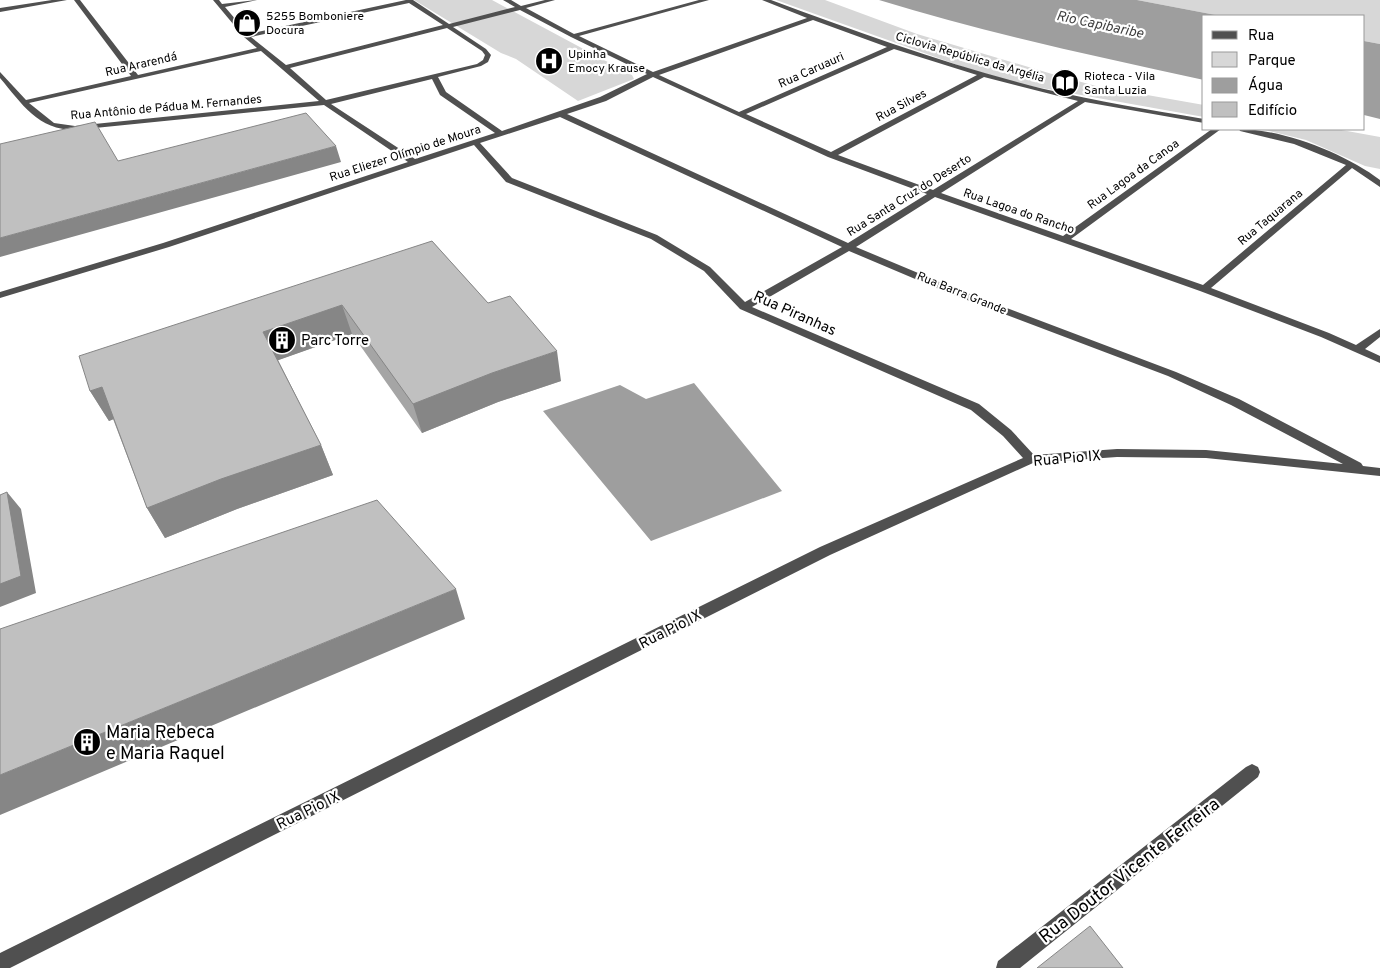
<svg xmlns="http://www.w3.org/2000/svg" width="1380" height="968" font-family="Overpass,sans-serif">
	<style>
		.green { fill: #d7d7d7 }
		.water { fill: #9e9e9e }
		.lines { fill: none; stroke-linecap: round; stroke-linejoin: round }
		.minor { fill: #505050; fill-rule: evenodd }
		.wall { fill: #a5a5a5 }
		.shaded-wall { fill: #868686 }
		.building { fill: #c0c0c0; stroke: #868686 }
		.labels { text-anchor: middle; stroke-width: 4.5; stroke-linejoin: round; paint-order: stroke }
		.far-poi-label { font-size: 12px; fill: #000; stroke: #fff; text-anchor: start }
		.far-street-label { font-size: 12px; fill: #000; stroke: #fff }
		.far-water-label { font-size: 14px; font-style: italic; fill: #3f3f3f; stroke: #fff }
		.street-label { font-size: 15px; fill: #000; stroke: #fff }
		.poi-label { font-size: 15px; fill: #000; stroke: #fff; text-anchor: start }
		.near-poi-label { font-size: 18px; fill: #000; stroke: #fff; text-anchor: start }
		.near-street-label { font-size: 18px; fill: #000; stroke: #fff }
	</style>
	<rect width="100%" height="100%" fill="#fff"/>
	<path class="green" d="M414 0H492L632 75 634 79 578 101 516 59 501 53Z
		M776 0H825L917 34 1052 74 1096 86 1204 105V117L1025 85 966 68Z
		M1137 0H1380V44L1364 41V16H1221Z
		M1261 129H1336L1380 137V169L1365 166 1306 140Z"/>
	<path class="water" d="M879 0H1137L1221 16H1204V80C1095 56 986 33 879 0Z
		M1364 41 1380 44V119L1364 115Z
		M694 383 782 491 651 541 543 411 620 385 646 399Z"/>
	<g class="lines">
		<path class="minor" d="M52 0H67L0 12V8Z
			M74 0H80L138 75 257 48 244 37 213 0H219L222 4 257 0 225 7 248 34 406 0H413L449 24 515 7 503 0H511L521 6 545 0H555L526 8 574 34 699 0H709L579 36 653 72 807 18 762 0H771C860 33 951 66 1044 89 1097 101 1150 110 1204 119V123L1085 102 941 193 1063 236 1212 129H1221L1071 239 1203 285 1346 165 1294 144 1240 131 1239 129C1283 129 1346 154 1380 180V187L1352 168 1211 288 1329 333 1356 345 1380 329V337L1365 349 1380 356V363L1321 337 1200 291 935 197 856 247 954 288 1176 372 1239 399 1361 463 1363 466 1380 468V476L1206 458 1117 457 1033 463 830 555 10 968H0V953L820 547 1023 458 1003 436 971 410 740 309 704 271 651 239 506 182 474 145 169 247 0 298V292L163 243 408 162 324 105 75 130C38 130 22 104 0 78V72L26 100 131 76ZM409 3 443 25 286 65 251 37ZM520 10 571 37 647 74 600 97 502 131 446 92 438 77 481 66 488 62 491 55 486 49 453 27ZM813 20 887 47 739 112 659 75ZM447 28 482 51 485 55 483 60 477 64 326 100 290 68ZM894 49 977 75 831 152 746 114ZM261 51 319 101 75 126 54 123 29 103ZM653 77 828 157 927 194 848 243 567 114 606 101ZM984 77 1078 101 933 190 838 155ZM432 79 440 95 495 133 415 159 331 104ZM560 117 842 247 745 302 710 267 657 235 512 178 480 143ZM849 251 946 292 1168 376 1231 405 1343 464 1206 450 1117 449 1034 455 1011 430 979 404 752 307Z
			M1252 764 1258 767 1260 772 1258 777 1020 968H996L998 961 1246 767Z"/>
	</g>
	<path class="wall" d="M432 241 488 303 561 381 498 402 422 433 352 334 278 360 321 445 333 475 237 509 165 538 147 508 113 419 109 421 90 391Z"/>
	<path class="shaded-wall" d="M336 146 341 162 0 257V238Z
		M342 305 352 334 276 361 263 332Z
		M557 351 561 381 498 402 422 433 413 404 492 373Z
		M102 387 119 417 109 421 90 391Z
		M321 445 333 475 237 509 165 538 147 508 221 479Z
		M7 492 21 509 36 593 0 607V584Z
		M456 589 465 619 0 815V775Z"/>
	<path class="building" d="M306 113 336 146 0 238V144L95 122 118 161Z
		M432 241 488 303 510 296 557 351 492 373 413 404 342 305 263 332 321 445 221 479 147 508 102 387 90 391 79 356Z
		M7 492 21 576 0 584V495Z
		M377 500 456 589 0 775V629Z
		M1090 926 1123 968H1037Z"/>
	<defs>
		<g id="shop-disc" transform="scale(1.4375)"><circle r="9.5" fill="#000" stroke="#fff"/><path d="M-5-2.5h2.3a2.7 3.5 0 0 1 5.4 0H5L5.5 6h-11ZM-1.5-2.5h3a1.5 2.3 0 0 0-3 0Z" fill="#fff"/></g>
		<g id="hospital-disc" transform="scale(1.4375)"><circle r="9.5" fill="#000" stroke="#fff"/><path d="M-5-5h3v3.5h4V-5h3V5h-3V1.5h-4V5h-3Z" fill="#fff"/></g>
		<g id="library-disc" transform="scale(1.4375)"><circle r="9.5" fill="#000" stroke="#fff"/><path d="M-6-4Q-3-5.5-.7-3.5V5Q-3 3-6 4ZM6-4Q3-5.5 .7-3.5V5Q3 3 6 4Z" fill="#fff"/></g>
		<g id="building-disc" transform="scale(1.4375)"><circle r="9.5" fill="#000" stroke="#fff"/><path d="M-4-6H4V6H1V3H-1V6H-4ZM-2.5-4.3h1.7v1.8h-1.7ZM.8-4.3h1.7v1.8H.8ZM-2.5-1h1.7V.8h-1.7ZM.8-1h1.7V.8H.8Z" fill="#fff"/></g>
	</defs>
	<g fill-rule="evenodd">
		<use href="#shop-disc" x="247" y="23"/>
		<use href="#hospital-disc" x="549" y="61"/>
		<use href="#library-disc" x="1065" y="83"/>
		<use href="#building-disc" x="282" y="340"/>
		<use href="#building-disc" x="87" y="742"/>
	</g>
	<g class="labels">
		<g class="far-poi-label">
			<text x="266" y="20">5255 Bomboniere<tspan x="266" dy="14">Docura</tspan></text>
			<text x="568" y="58">Upinha<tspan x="568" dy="14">Emocy Krause</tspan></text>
			<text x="1084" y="80">Rioteca - Vila<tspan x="1084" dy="14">Santa Luzia</tspan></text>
		</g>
		<g class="far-street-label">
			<text transform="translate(970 57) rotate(16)" y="4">Ciclovia República da Argélia</text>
			<text transform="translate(141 64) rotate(-13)" y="4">Rua Ararendá</text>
			<text transform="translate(811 70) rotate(-24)" y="4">Rua Caruauri</text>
			<text transform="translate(901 105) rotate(-28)" y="4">Rua Silves</text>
			<text transform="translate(166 107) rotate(-5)" y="4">Rua Antônio de Pádua M. Fernandes</text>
			<text transform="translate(405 153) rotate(-18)" y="4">Rua Eliezer Olímpio de Moura</text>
			<text transform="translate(1133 174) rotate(-36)" y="4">Rua Lagoa da Canoa</text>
			<text transform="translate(909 195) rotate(-32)" y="4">Rua Santa Cruz do Deserto</text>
			<text transform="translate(1019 211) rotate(19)" y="4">Rua Lagoa do Rancho</text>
			<text transform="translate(1270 217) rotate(-40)" y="4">Rua Taquarana</text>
			<text transform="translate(962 293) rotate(22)" y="4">Rua Barra Grande</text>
		</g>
		<g class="far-water-label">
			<text transform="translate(1100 24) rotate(12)" y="5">Rio Capibaribe</text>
		</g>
		<g class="street-label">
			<text transform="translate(795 313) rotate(24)" y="5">Rua Piranhas</text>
			<text transform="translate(1067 458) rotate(-5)" y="5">Rua Pio IX</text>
			<text transform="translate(670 629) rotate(-27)" y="5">Rua Pio IX</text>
			<text transform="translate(308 810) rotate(-26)" y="5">Rua Pio IX</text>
		</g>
		<g class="poi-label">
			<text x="301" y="345">Parc Torre</text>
		</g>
		<g class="near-poi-label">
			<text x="106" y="738">Maria Rebeca<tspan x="106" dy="21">e Maria Raquel</tspan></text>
		</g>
		<g class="near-street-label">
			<text transform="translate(1129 870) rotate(-38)" y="6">Rua Doutor Vicente Ferreira</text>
		</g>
	</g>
	<rect x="1202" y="15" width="162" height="115" fill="#ffffff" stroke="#999999"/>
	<rect x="1212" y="31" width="25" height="8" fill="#505050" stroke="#999999"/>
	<text x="1248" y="40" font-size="15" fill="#000000">Rua</text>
	<rect x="1212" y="52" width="25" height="15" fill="#d7d7d7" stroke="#999999"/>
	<text x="1248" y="65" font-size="15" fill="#000000">Parque</text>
	<rect x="1212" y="78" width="25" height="15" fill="#9e9e9e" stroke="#999999"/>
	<text x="1248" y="90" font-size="15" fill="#000000">Água</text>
	<rect x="1212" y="102" width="25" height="15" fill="#c0c0c0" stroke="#999999"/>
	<text x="1248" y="115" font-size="15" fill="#000000">Edifício</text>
</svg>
